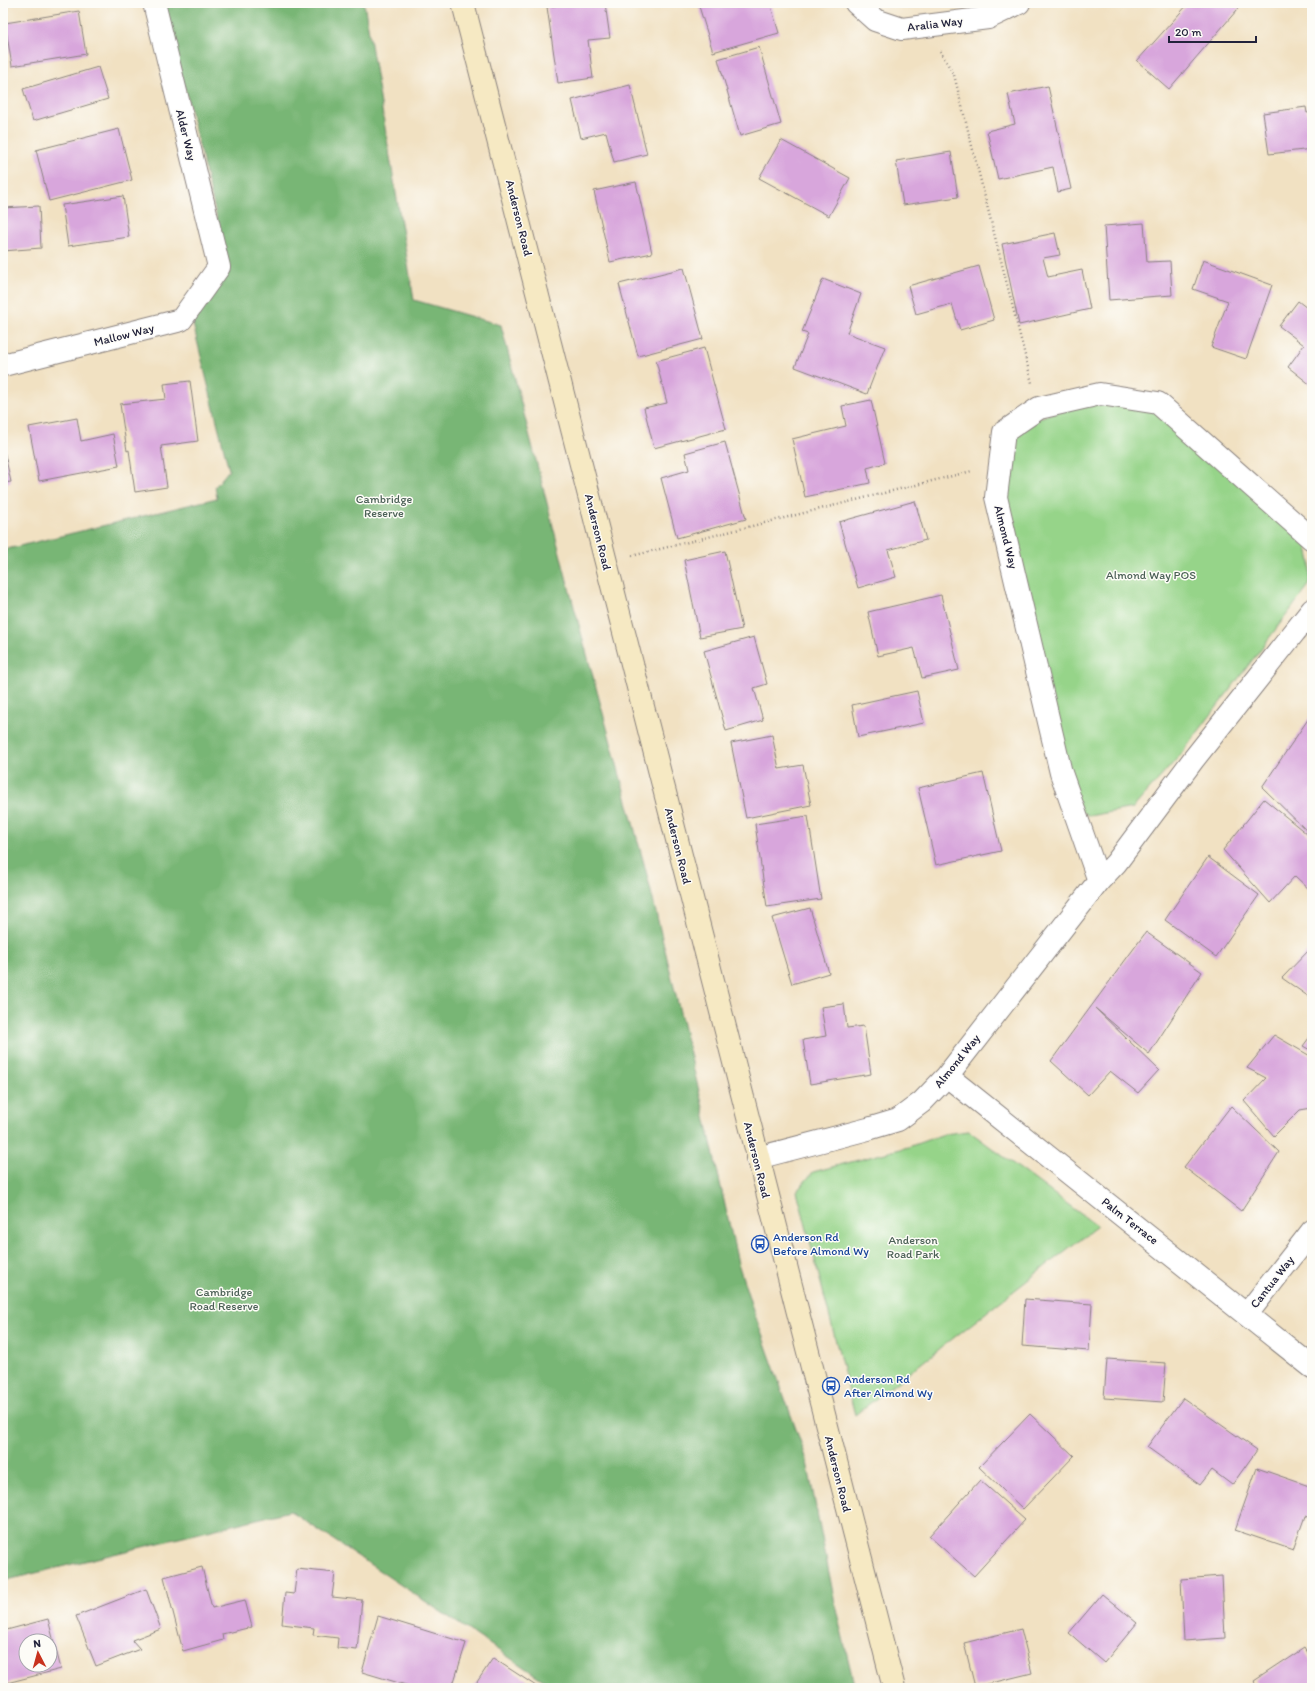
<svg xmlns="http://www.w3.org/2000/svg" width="1315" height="1691" font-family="Itim,sans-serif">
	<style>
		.green { fill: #96d489; stroke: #5c7b62 }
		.forest { fill: #78b675; stroke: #4d6c58 }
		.building { fill: #d8a6dc; fill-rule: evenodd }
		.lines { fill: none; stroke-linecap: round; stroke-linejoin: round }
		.street-casing { stroke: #8a827e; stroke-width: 24 }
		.secondary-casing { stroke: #8a827e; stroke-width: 24 }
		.path { stroke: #8a827e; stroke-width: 2.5; stroke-dasharray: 1 3; stroke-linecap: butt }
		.street { stroke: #fff; stroke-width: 22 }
		.secondary { stroke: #f6e9c3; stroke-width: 22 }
		.labels { text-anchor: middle; stroke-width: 3; stroke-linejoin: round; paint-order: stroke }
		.street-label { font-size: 12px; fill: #22223b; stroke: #fdfcf7 }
		.park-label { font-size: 12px; fill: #4b6056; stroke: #fdfcf7 }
		.transit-label { font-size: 12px; fill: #164399; stroke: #fdfcf7; text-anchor: start }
	</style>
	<rect width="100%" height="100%" fill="#fdfcf7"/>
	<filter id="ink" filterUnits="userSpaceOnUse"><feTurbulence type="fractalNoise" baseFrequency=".025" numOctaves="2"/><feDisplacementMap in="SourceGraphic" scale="8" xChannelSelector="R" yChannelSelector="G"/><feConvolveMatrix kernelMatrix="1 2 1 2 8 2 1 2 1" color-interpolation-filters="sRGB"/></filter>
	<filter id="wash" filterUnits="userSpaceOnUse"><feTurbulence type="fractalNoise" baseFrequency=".012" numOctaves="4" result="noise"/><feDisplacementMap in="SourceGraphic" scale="16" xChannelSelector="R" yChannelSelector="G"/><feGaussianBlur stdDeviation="0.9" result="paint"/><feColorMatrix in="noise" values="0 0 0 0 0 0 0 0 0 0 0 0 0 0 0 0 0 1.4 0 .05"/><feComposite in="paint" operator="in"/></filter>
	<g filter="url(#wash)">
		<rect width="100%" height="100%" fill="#f1e1c2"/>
		<path class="green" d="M1100 394 1158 403 1306 542 1310 562V584L1182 753 1133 808 1089 816 1072 805 996 497 1004 432Z
			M969 1131 1097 1226 855 1415 797 1191 813 1172 908 1147 944 1134Z"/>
		<path class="forest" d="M164 3H364L414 300 501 325 570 592 646 871 705 1116 738 1263 751 1304 806 1457 837 1613 855 1688H555L290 1511 3 1581V550L217 498 215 487 229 470 192 320 229 267Z"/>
		<g id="blocks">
			<path class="building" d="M573 3H605L610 38 588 40 593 78 558 83 547 7Z
				M698 3H770L779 33 713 52Z
				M1189 3H1243L1169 89 1137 61Z
				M79 11 86 54 12 66 5 23Z
				M759 47 781 124 740 136 718 59Z
				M98 67 108 99 33 121 23 89Z
				M630 85 647 154 614 162 606 132 581 138 572 100Z
				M1048 86 1071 189 1058 192 1053 167 998 179 987 131 1015 124 1008 94Z
				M1306 107 1307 113 1312 112V149L1269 154 1263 113Z
				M119 129 132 180 49 201 36 150Z
				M781 140 850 178 829 216 759 178Z
				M951 152 958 197 903 205 896 161Z
				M636 182 652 253 610 262 594 191Z
				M123 196 129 237 68 246 62 205Z
				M39 206 41 248 3 251V208Z
				M1144 223 1147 262 1170 261 1172 295 1109 300 1104 226Z
				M1055 233 1060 255 1043 258 1048 277 1082 270 1090 309 1019 325 1002 244Z
				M1203 260 1272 285 1246 359 1211 347 1228 301 1193 289Z
				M979 266 994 320 960 330 952 304 916 314 908 286Z
				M684 268 703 339 638 356 619 284Z
				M823 279 861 294 847 333 885 347 867 394 795 367 808 334 802 332Z
				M1298 301 1312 312V386L1288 367 1304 345 1279 326Z
				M704 348 726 429 654 448 644 408 667 403 656 361Z
				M190 381 198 441 161 446 167 487 135 492 129 450 127 451 120 404 166 399 164 384Z
				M871 400 885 463 867 468 870 483 805 497 792 439 846 426 842 406Z
				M77 418 81 441 113 434 119 466 39 481 29 427Z
				M725 442 746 519 677 538 661 478 689 470 685 453Z
				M3 446 11 482 3 483Z
				M915 501 926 540 888 550 896 577 858 588 839 522Z
				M725 551 742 629 700 637 684 560Z
				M941 595 959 670 922 678 914 648 878 656 868 612Z
				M754 637 767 684 754 688 763 720 726 731 704 651Z
				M917 691 924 723 858 737 852 705Z
				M1311 715H1312V836L1262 787Z
				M772 735 779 769 803 765 811 805 746 818 731 743Z
				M983 773 1001 851 936 865 918 788Z
				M1264 799 1312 838V892L1295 876 1270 903 1223 850Z
				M808 816 821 899 767 907 755 824Z
				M1208 857 1259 895 1216 957 1165 920Z
				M810 908 829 973 792 984 772 918Z
				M1146 932 1202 972 1149 1054 1095 1008 1159 1070 1138 1093 1110 1071 1088 1095 1051 1061Z
				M1312 947V999L1282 978Z
				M844 1004 847 1028 864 1026 871 1074 810 1084 803 1040 826 1036 821 1007Z
				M1312 1034V1051L1303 1046Z
				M1274 1035 1312 1057V1108L1300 1110 1274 1136 1244 1101 1266 1078 1247 1068Z
				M1231 1106 1279 1152 1241 1211 1184 1167Z
				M1025 1299 1092 1304 1089 1351 1022 1346Z
				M1107 1359 1166 1363 1163 1402 1104 1398Z
				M1183 1398 1257 1450 1232 1485 1212 1470 1200 1485 1147 1447Z
				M1030 1414 1074 1456 1023 1509 979 1467Z
				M1257 1468 1312 1487V1519L1305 1516 1293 1550 1235 1530Z
				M980 1480 1025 1520 974 1576 929 1536Z
				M202 1567 212 1608 245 1600 252 1627 222 1634 223 1640 183 1651 164 1577Z
				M297 1569 335 1573 332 1597 362 1600 357 1650 337 1648 338 1638 313 1635 314 1628 282 1624 285 1593 294 1594Z
				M1222 1576 1225 1638 1184 1641 1181 1579Z
				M146 1589 161 1629 132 1640 140 1649 96 1666 76 1616Z
				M1102 1594 1137 1623 1104 1663 1069 1633Z
				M378 1616 466 1643 452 1688H416L362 1672Z
				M48 1619 61 1669 3 1684V1631ZM26 1641H50V1665H26Z
				M1021 1629 1032 1673 975 1687 964 1643Z
				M1304 1648 1312 1661V1688H1259L1254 1681Z
				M493 1658 539 1688H473Z"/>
		</g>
	</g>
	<g filter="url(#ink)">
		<use href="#blocks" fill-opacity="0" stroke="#8a827e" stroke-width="1"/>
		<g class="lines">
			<g class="street-casing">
				<path id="street" d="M856 3 875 20 902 29 988 18 1019 3
					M3 365 181 320 219 267 154 3
					M1099 881 1061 773 996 497 1004 432 1039 408 1100 394 1158 403 1312 539
					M947 1076 1312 1367
					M757 1158 868 1129 898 1120 922 1102 947 1076 1099 881 1116 863 1193 760 1312 610
					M1247 1314 1312 1231"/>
			</g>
			<g class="secondary-casing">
				<path id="secondary" d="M463 3C608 564 749 1127 894 1688"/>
			</g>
			<path class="path" d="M940 51 954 75 1032 383
				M632 556 972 471"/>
			<use href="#street" class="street"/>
			<use href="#secondary" class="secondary"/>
		</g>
	</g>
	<defs>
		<g id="bus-ring" transform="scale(0.9)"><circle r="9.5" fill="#fdfcf7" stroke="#1a4fb4" stroke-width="1.5"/><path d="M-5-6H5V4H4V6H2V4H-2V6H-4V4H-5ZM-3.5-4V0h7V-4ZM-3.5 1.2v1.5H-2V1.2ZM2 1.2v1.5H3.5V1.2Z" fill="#1a4fb4"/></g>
	</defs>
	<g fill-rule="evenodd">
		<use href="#bus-ring" x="760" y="1244"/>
		<use href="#bus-ring" x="831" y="1386"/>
	</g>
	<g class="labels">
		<g class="street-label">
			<text transform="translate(935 24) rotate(-7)" y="4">Aralia Way</text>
			<text transform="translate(186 135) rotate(76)" y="4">Alder Way</text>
			<text transform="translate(519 218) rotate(76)" y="4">Anderson Road</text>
			<text transform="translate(124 335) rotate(-14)" y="4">Mallow Way</text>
			<text transform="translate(598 532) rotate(76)" y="4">Anderson Road</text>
			<text transform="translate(1006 537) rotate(76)" y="4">Almond Way</text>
			<text transform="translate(678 846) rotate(76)" y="4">Anderson Road</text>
			<text transform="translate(957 1061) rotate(-51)" y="4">Almond Way</text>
			<text transform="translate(757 1160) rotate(76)" y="4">Anderson Road</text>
			<text transform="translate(1130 1221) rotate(38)" y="4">Palm Terrace</text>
			<text transform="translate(1272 1282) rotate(-52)" y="4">Cantua Way</text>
			<text transform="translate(838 1474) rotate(76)" y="4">Anderson Road</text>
		</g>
		<g class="park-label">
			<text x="384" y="503">Cambridge<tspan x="384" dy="14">Reserve</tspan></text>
			<text x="1151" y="579">Almond Way POS</text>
			<text x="913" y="1244">Anderson<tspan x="913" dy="14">Road Park</tspan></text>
			<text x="224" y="1296">Cambridge<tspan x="224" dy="14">Road Reserve</tspan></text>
		</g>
		<g class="transit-label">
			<text x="773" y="1241">Anderson Rd<tspan x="773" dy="14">Before Almond Wy</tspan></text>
			<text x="844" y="1383">Anderson Rd<tspan x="844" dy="14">After Almond Wy</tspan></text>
		</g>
	</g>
	<rect width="1315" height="1691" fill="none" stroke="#fdfcf7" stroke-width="16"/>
	<g transform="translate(38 1653) rotate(354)"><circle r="19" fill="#fdfcf7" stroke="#a5a5ac"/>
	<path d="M0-3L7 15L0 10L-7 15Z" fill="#c8321e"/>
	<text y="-6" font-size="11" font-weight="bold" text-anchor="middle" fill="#22223b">N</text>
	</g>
	<path d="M1169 36v6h87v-6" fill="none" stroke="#22223b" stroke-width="2"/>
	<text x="1175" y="36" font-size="12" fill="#22223b" stroke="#fdfcf7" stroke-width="3" paint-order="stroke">20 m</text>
</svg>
